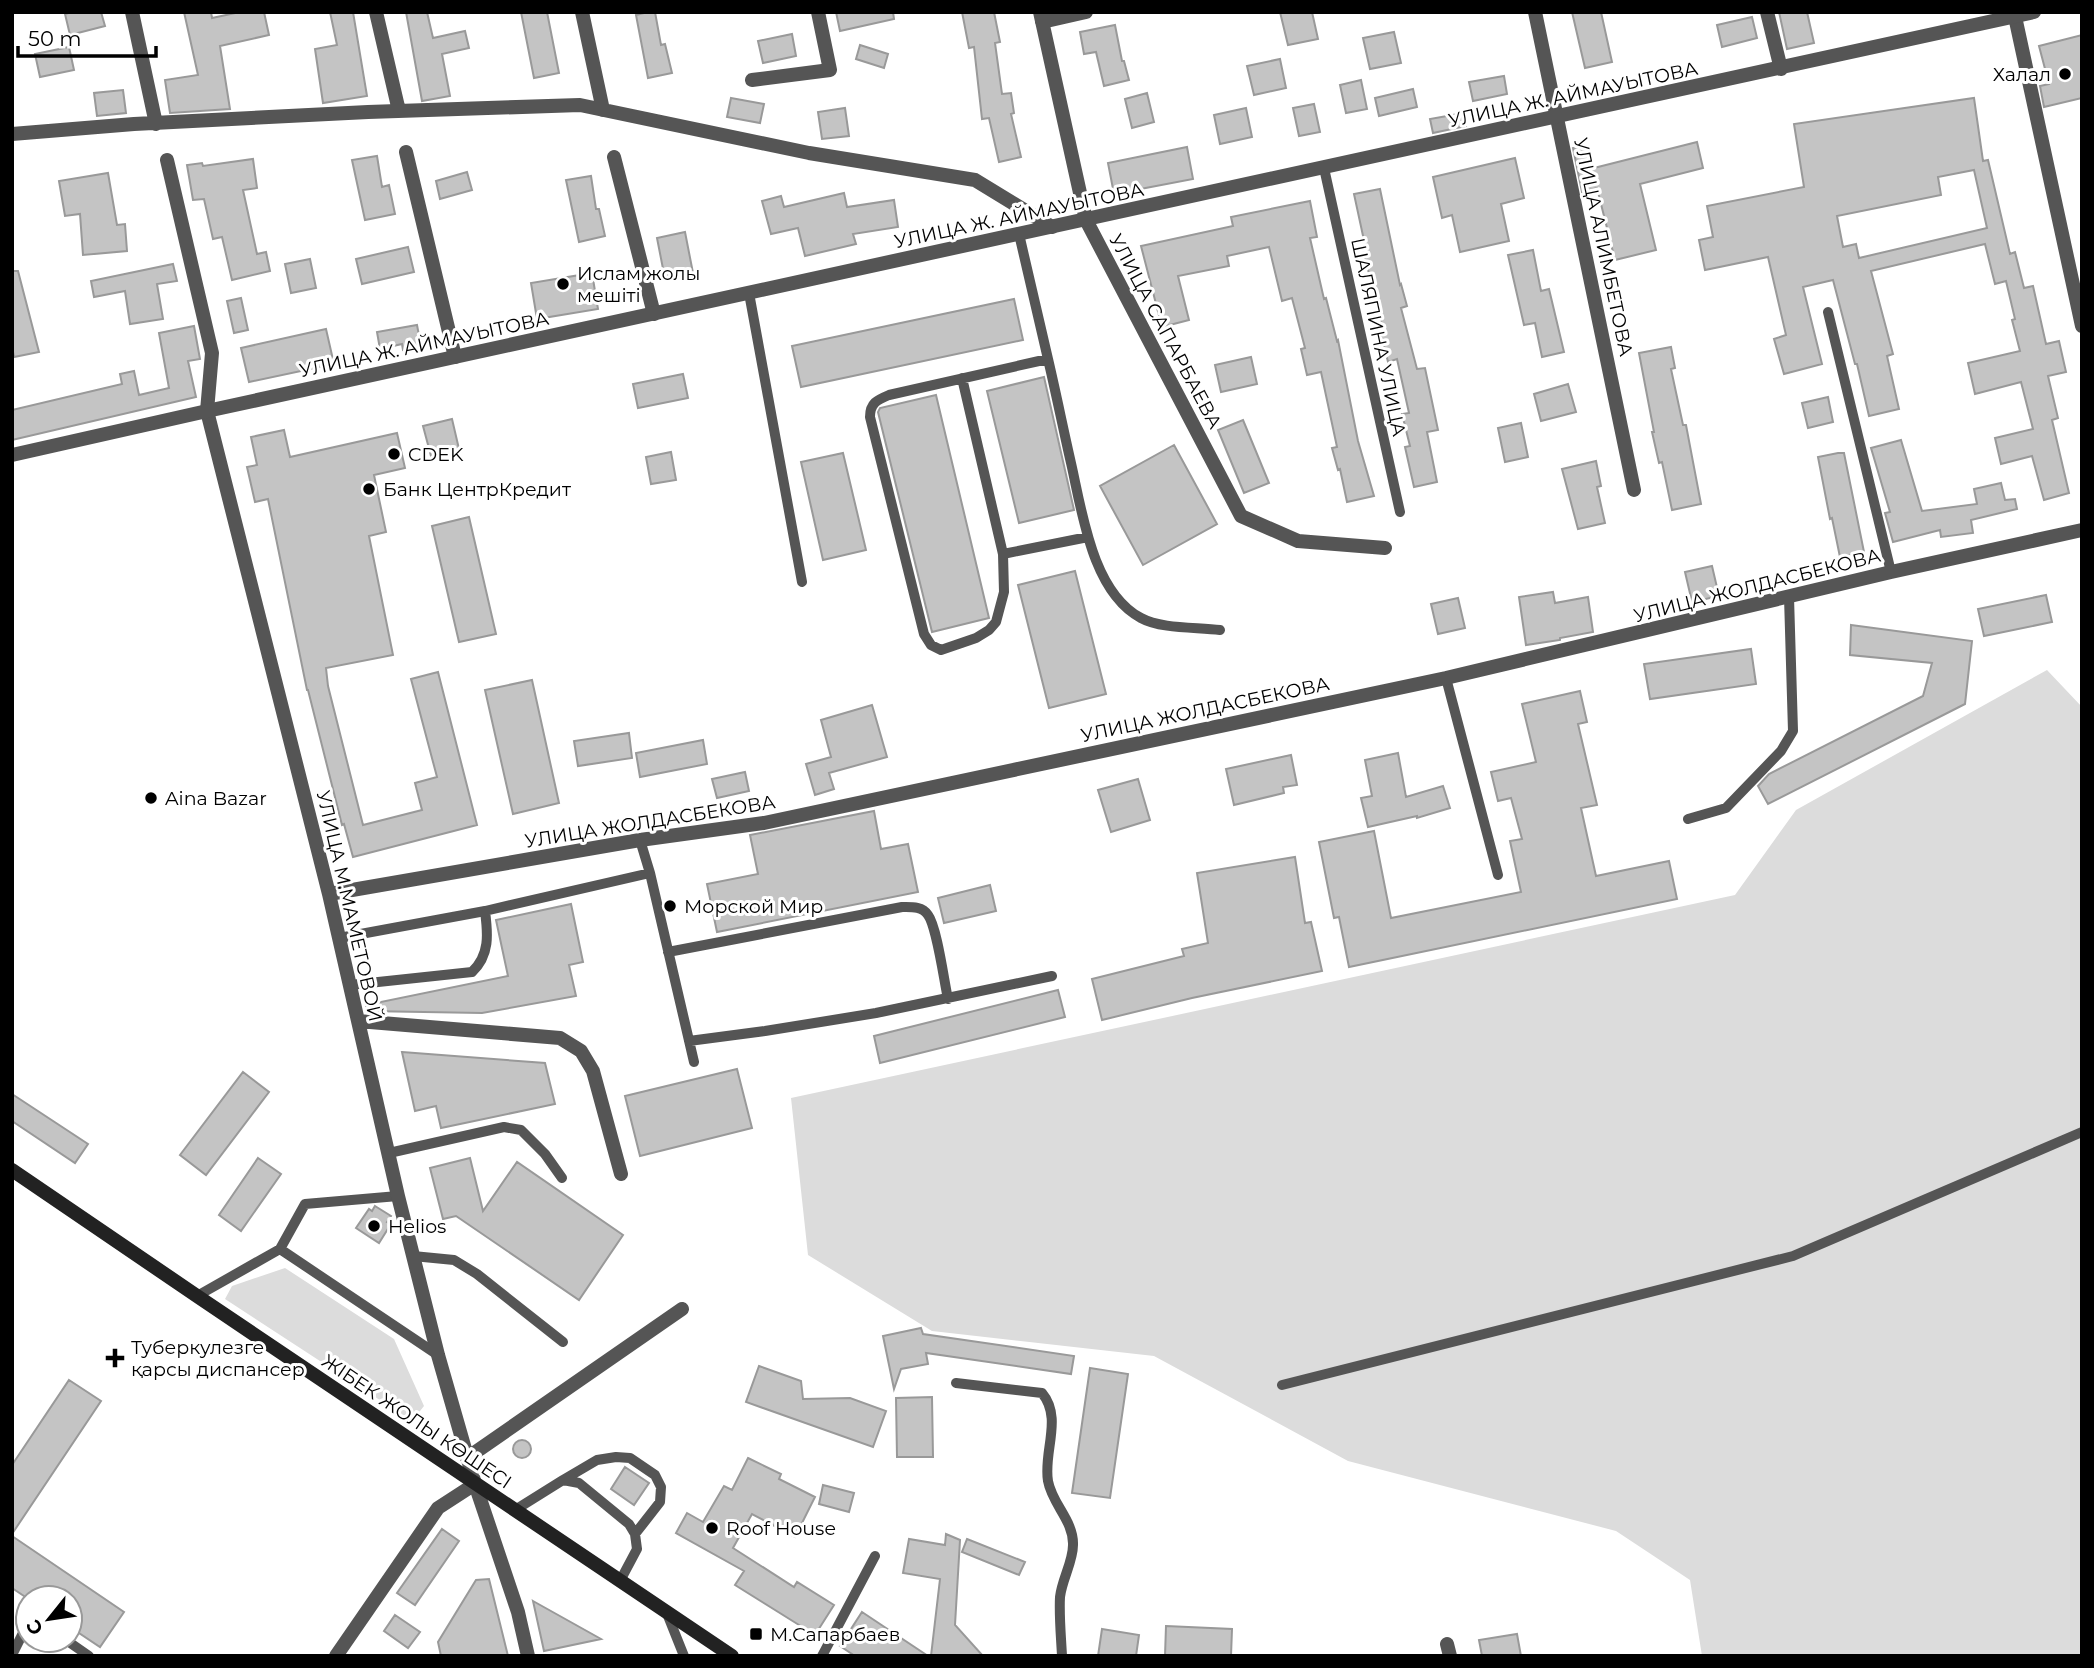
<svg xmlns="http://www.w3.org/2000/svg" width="2094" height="1668" font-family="Montserrat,sans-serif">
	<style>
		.green { fill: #dcdcdc }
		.building { fill: #c4c4c4; stroke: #999; stroke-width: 2; fill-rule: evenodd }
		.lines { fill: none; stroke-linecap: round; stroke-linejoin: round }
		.service { stroke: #555; stroke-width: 10 }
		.minor { stroke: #555; stroke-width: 14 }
		.tertiary { stroke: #555; stroke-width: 14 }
		.secondary { stroke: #222; stroke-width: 14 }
		.poi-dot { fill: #000; stroke: #fff; stroke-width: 2.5 }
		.labels { text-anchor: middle; stroke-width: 6; stroke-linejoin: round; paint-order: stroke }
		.poi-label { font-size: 19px; fill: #000; stroke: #fff; text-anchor: start }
		.street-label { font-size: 19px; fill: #000; stroke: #fff }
	</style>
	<rect width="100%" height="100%" fill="#fff"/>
	<path class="green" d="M2047 670 2082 707V1656H1702L1690 1580 1616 1531 1348 1461 1154 1356 932 1331 808 1255 791 1098 1735 895 1796 810Z
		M285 1268 394 1339 424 1406 412 1421 225 1299 232 1286Z"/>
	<path class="building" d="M72 12H101L105 26 70 35 65 14Z
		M184 12H211L212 18 240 12H264L269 35 220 46 230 109 170 113 165 80 198 75Z
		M330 12H353L367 96 323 103 315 49 337 45Z
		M406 12H427L433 38 465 31 469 48 442 54 450 96 422 101Z
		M521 12H547L559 73 534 78Z
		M648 12H655L661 45 665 44 672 73 648 78 636 15Z
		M836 12H893L894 19 840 31Z
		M962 12H994L1000 42 995 43 1002 94 1011 93 1014 113 1011 114 1021 157 999 162 989 118 982 119 974 47 969 48Z
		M1280 12H1312L1318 39 1288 45Z
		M1572 12H1601L1612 62 1585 68Z
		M1779 12H1807L1814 43 1787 49Z
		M1752 17 1757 38 1722 47 1717 25Z
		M1115 25 1122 61H1124L1129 80 1104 86 1096 52 1084 54 1080 32Z
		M1394 32 1401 63 1370 69 1363 38Z
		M792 34 796 56 763 63 758 41Z
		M2082 35V98L2044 107 2040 86 2049 84 2039 46Z
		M860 45 888 54 884 68 856 59Z
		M69 47 74 70 40 77 35 54Z
		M1280 59 1286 88 1254 95 1247 66Z
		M1504 76 1507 94 1473 101 1469 82Z
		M1361 80 1367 109 1346 113 1340 85Z
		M1413 89 1417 107 1379 116 1375 98Z
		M123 90 126 113 97 116 94 93Z
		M1147 93 1154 122 1132 128 1125 99Z
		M731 98 764 104 760 123 727 117Z
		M1974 98 1983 161 1988 160 2010 254 2015 252 2024 288 2033 286 2046 344 2059 341 2066 372 2048 376 2058 418 2052 420 2069 493 2044 500 2032 456 2001 464 1995 438 2033 429 2021 382 1975 394 1968 363 2020 351 2012 320 2015 319 2006 281 1995 284 1985 244 1871 271 1893 354 1887 356 1899 409 1869 416 1857 364H1855L1833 280 1803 287 1822 364 1784 374 1774 339 1786 335 1768 257 1705 270 1699 240 1713 237 1707 206 1804 187 1794 124ZM1974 170 1987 228 1859 258 1856 244 1843 247 1837 216 1941 195 1938 177Z
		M1314 104 1320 132 1299 136 1293 108Z
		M845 108 849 136 822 139 818 112Z
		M1246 108 1252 137 1220 144 1214 115Z
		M1464 113 1466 126 1433 133 1430 119Z
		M1697 142 1703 168 1640 184 1656 250 1615 260 1597 188 1582 192 1573 148 1585 146 1590 169Z
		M1187 147 1193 179 1114 194 1108 163Z
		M377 156 382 187 389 185 395 214 365 220 352 160Z
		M1515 158 1524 198 1501 204 1509 241 1460 252 1452 215 1442 218 1433 177Z
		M253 159 257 188 243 190 257 254 266 252 270 271 232 280 222 237 213 239 204 199 193 200 187 165 202 163 203 166Z
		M467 172 472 190 440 199 436 181Z
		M108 173 117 225 125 224 127 251 83 255 80 214 65 216 59 181Z
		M591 176 596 209H599L605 236 579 242 566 180Z
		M1380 189 1400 285 1401 284 1407 306 1401 308 1417 369 1425 368 1438 430 1427 432 1437 482 1414 487 1405 447 1410 446 1402 414 1409 413 1397 359 1388 362 1379 326 1382 325 1362 246 1365 245 1354 194Z
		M844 193 847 207 894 200 898 227 853 234 856 244 805 256 798 228 771 234 762 201 781 196 784 207Z
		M1310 201 1317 237 1310 238 1324 299 1326 298 1337 341 1338 340 1358 441 1374 496 1347 502 1340 469 1338 470 1332 448 1337 447 1321 372 1307 375 1301 349 1305 348 1292 298 1282 301 1269 247 1227 256 1229 266 1178 276 1189 320 1162 327 1141 246 1233 226 1231 217Z
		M685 232 693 273 665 279 657 238Z
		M408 247 414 272 362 284 356 259Z
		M1533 250 1541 291 1549 289 1564 352 1542 357 1535 323 1524 325 1508 255Z
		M310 259 316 288 291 293 285 264Z
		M173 264 177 281 157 284 163 319 130 324 125 291 94 297 91 281Z
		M12 271H18L39 352 14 357 12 347Z
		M592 273 598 309 537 319 531 283Z
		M241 298 248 330 234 333 227 301Z
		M1014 299 1023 340 801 387 792 346Z
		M417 325 421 346 403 350 402 344 380 349 377 332Z
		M194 326 200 359 188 361 196 397 12 440V410L122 384 120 374 134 371 139 395 169 388 159 333Z
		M326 329 334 364 249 382 241 348Z
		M1671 347 1675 368 1671 369 1683 425H1686L1701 504 1672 510 1662 462 1659 463 1652 432H1654L1639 353Z
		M1251 357 1257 384 1221 392 1215 365Z
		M683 374 688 398 638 408 633 384Z
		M1044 377 1074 510 1019 523 987 391Z
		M1568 384 1576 412 1541 421 1534 394Z
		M936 395 989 618 932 632 878 412 880 408Z
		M1828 397 1833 422 1808 428 1802 403Z
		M452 419 459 449 431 456 423 426Z
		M1243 420 1269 483 1244 493 1218 430Z
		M1521 423 1528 457 1505 462 1498 428Z
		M284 430 290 457 397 433 405 468 374 475 386 532 369 536 393 655 326 668 328 686 363 825 422 810 415 783 437 777 411 679 438 672 477 825 353 857 344 824 342 825 308 690H307L268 499 255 502 247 467 257 465 251 437Z
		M1901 440 1922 511 1977 504 1974 489 2001 483 2005 500 2015 499 2017 509 1971 520 1973 533 1941 537 1940 530 1893 542 1885 513 1890 512 1871 448Z
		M1174 445 1217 524 1143 565 1100 486Z
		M671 452 676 480 651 484 646 457Z
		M843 453 866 550 823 560 801 462Z
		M1838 453H1844L1864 552 1840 557 1832 518 1830 519 1818 457Z
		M1596 461 1601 486 1597 487 1605 523 1578 529 1562 469Z
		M469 517 496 634 459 642 432 526Z
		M1712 566 1719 596 1692 602 1685 572Z
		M1075 571 1106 694 1049 708 1018 585Z
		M1553 592 1555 603 1588 597 1593 632 1560 638V640L1526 645 1519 597Z
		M2046 595 2052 622 1984 636 1978 609Z
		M1458 598 1465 628 1438 634 1431 604Z
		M1851 625 1972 641 1965 704 1768 804 1758 786 1769 774 1923 696 1932 663 1850 655Z
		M1751 649 1756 684 1650 699 1644 664Z
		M532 680 559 803 513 814 485 690Z
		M1580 691 1587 722 1578 724 1597 805 1581 808 1596 876 1669 861 1677 899 1349 967 1339 917 1334 918 1319 842 1374 831 1391 918 1521 892 1510 841 1522 839 1511 798 1498 801 1491 772 1536 762 1522 704Z
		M872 705 887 757 829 773 834 789 815 795 806 764 831 757 821 720Z
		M629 733 632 758 578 766 574 741Z
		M703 740 707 764 640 777 636 753Z
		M1398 753 1406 797 1443 786 1450 808 1417 818V816L1368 827 1361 798 1372 796 1365 760Z
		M1291 755 1297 785 1283 787 1284 793 1234 805 1226 769Z
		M745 772 749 791 717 798 712 779Z
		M1138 779 1150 820 1111 832 1098 790Z
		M874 811 881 849 908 844 918 892 717 932 707 884 758 874 750 835Z
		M1295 857 1305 923 1311 922 1322 971 1192 998 1102 1020 1092 979 1184 956 1182 949 1208 943 1197 873Z
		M990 885 996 911 944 923 938 898Z
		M571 904 583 962 569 965 576 996 482 1013 366 1011V1005L508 976 496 920Z
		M1058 990 1065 1017 880 1063 874 1036Z
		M402 1052 545 1063 555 1104 441 1128 436 1106 415 1111Z
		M737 1069 752 1128 640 1156 625 1096Z
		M243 1072 269 1092 206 1175 180 1155Z
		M12 1094 88 1144 75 1163 12 1121Z
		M258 1158 281 1174 241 1231 219 1215Z
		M470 1158 483 1211 517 1162 623 1235 579 1300 456 1216 443 1219 430 1168Z
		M375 1206 391 1216 387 1222 391 1224 379 1243 356 1228 369 1209 372 1211Z
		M921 1328 923 1334 1074 1356 1071 1374 926 1353 928 1364 901 1369 894 1389 883 1336Z
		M759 1366 801 1381 803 1399 850 1398 886 1411 873 1447 746 1402Z
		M1090 1368 1128 1374 1110 1498 1072 1493Z
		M69 1380 101 1401 12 1534V1465Z
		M932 1397 933 1457H897L896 1398Z
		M513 1449a9 9 0 1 1 18 0a9 9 0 1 1-18 0Z
		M748 1458 781 1474 779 1479 815 1497 795 1537 752 1514 733 1548 794 1587 797 1582 834 1605 815 1635 735 1585 744 1571 676 1533 687 1513 703 1522 724 1486 732 1490Z
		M625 1467 649 1483 634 1505 611 1489Z
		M823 1485 854 1493 849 1512 819 1504Z
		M442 1529 459 1541 415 1605 397 1593Z
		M946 1534 960 1540 955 1625 983 1656H931L940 1579 903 1573 909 1539 945 1545Z
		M12 1536 124 1612 100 1647 70 1627V1598H27L12 1588Z
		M967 1539 1025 1562 1019 1575 962 1552Z
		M489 1579 508 1656H441L438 1642 476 1580Z
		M533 1601 601 1639 544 1651Z
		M862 1612 928 1656H855L840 1646Z
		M395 1615 420 1632 408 1648 384 1631Z
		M1166 1626 1232 1629 1231 1656H1165Z
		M1102 1629 1139 1635 1136 1656H1098Z
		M1517 1634 1521 1656H1482L1479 1640Z"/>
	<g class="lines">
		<path class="service" d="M1324 168 1400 512
			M749 293 802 582
			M1828 312 1891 572
			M1048 359C1056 393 1063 428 1071 463 1082 511 1092 592 1141 618 1161 629 1197 627 1220 630
			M962 378 1003 554 1004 592 996 622 989 630 976 638 941 650 931 645 924 634 870 417C870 403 877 400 889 395L1048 359 1019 234
			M1003 554 1088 537
			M1446 678 1498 875
			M1688 819 1726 808 1781 751 1793 731 1789 597
			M640 840 650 873
			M485 911 650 873 694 1062
			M339 938 485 911C488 934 490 955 472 972L350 985
			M668 952 902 907C911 907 922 906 928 915 937 927 944 981 948 999
			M689 1041 765 1031 876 1013 1052 976
			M389 1153 504 1127 521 1130 545 1154 562 1178
			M280 1249 305 1204 398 1196
			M413 1256 454 1260 477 1274 563 1342
			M197 1296 280 1249 438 1355
			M956 1383 1042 1393C1063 1418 1043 1452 1048 1481 1052 1504 1074 1521 1073 1545 1073 1562 1062 1579 1060 1597 1059 1616 1061 1636 1062 1656
			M1282 1385 1793 1256 2082 1132
			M563 1480 597 1460 616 1457 630 1458 655 1475 661 1487 660 1502 635 1534
			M515 1510 563 1480 579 1483 629 1524 635 1534 637 1549 620 1581
			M666 1611 684 1656
			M66 1640 89 1656
			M12 1655 28 1623
			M822 1656 875 1556"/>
		<path class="minor" d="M132 12 156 124
			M376 12 399 111
			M582 12 603 110
			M1040 12 1086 220 1241 516 1298 541 1385 548
			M1535 12 1634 490
			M1767 12 1781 69
			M2014 12 2082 326
			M1042 22 1086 12
			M752 80 830 70 818 12
			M12 134 134 124 368 112 580 105 809 153 975 180 1052 227
			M406 152 455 357
			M614 157 654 314
			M167 160 212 353 207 411 329 894 398 1196 438 1355 475 1484 518 1612 528 1656
			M329 894 640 840 764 823 1446 678 1891 572 2082 530
			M358 1021 560 1038 581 1051 593 1071 621 1174
			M467 1458 682 1309
			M1447 1644 1450 1656
			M336 1656 438 1508 475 1484"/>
		<path class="tertiary" d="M12 455 207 411 2034 12"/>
		<path class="secondary" d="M12 1170 197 1296 732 1656"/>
	</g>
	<g class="poi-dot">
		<circle cx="2065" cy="74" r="7"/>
		<circle cx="563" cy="284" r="7"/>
		<circle cx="394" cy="454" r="7"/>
		<circle cx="369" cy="489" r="7"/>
		<circle cx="151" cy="798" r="7"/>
		<circle cx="670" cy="906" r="7"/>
		<circle cx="374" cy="1226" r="7"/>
		<path d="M111.5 1347.5h7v7h7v7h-7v7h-7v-7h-7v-7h7z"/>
		<circle cx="712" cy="1528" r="7"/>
		<rect x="749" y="1627" width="14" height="14" rx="3.5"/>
	</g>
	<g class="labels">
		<g class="poi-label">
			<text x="2051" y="81" text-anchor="end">Халал</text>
			<text x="577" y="280">Ислам жолы<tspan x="577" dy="22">мешіті</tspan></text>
			<text x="408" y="461">CDEK</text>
			<text x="383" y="496">Банк ЦентрКредит</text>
			<text x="165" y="805">Aina Bazar</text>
			<text x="684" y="913">Морской Мир</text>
			<text x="388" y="1233">Helios</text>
			<text x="131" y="1354">Туберкулезге<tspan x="131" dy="22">қарсы диспансер</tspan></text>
			<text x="726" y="1535">Roof House</text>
			<text x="770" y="1641">М.Сапарбаев</text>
		</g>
		<g class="street-label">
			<text transform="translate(1573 94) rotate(-12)" y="7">УЛИЦА Ж. АЙМАУЫТОВА</text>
			<text transform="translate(1019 215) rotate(-12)" y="7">УЛИЦА Ж. АЙМАУЫТОВА</text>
			<text transform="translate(1604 247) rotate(78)" y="7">УЛИЦА АЛИМБЕТОВА</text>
			<text transform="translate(1166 331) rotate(62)" y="7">УЛИЦА САПАРБАЕВА</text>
			<text transform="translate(1379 337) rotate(78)" y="7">ШАЛЯПИНА УЛИЦА</text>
			<text transform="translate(424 344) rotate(-12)" y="7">УЛИЦА Ж. АЙМАУЫТОВА</text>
			<text transform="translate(1757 585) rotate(-14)" y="7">УЛИЦА ЖОЛДАСБЕКОВА</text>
			<text transform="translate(1205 709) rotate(-12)" y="7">УЛИЦА ЖОЛДАСБЕКОВА</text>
			<text transform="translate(650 821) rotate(-9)" y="7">УЛИЦА ЖОЛДАСБЕКОВА</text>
			<text transform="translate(350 906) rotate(77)" y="7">УЛИЦА М.МАМЕТОВОЙ</text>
			<text transform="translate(417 1421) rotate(34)" y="7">ЖІБЕК ЖОЛЫ КӨШЕСІ</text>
		</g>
	</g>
	<rect width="2094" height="1668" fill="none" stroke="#000000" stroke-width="28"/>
	<g transform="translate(49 1619) rotate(240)"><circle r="33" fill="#ffffff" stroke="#999999" stroke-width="2"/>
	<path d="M0-5L12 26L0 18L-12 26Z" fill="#000000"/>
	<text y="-10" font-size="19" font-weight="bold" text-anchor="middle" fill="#000000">С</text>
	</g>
	<path d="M18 46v10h138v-10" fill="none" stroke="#000000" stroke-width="3.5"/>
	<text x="28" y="46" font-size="21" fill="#000000" stroke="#ffffff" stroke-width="5" paint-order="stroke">50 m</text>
</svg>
